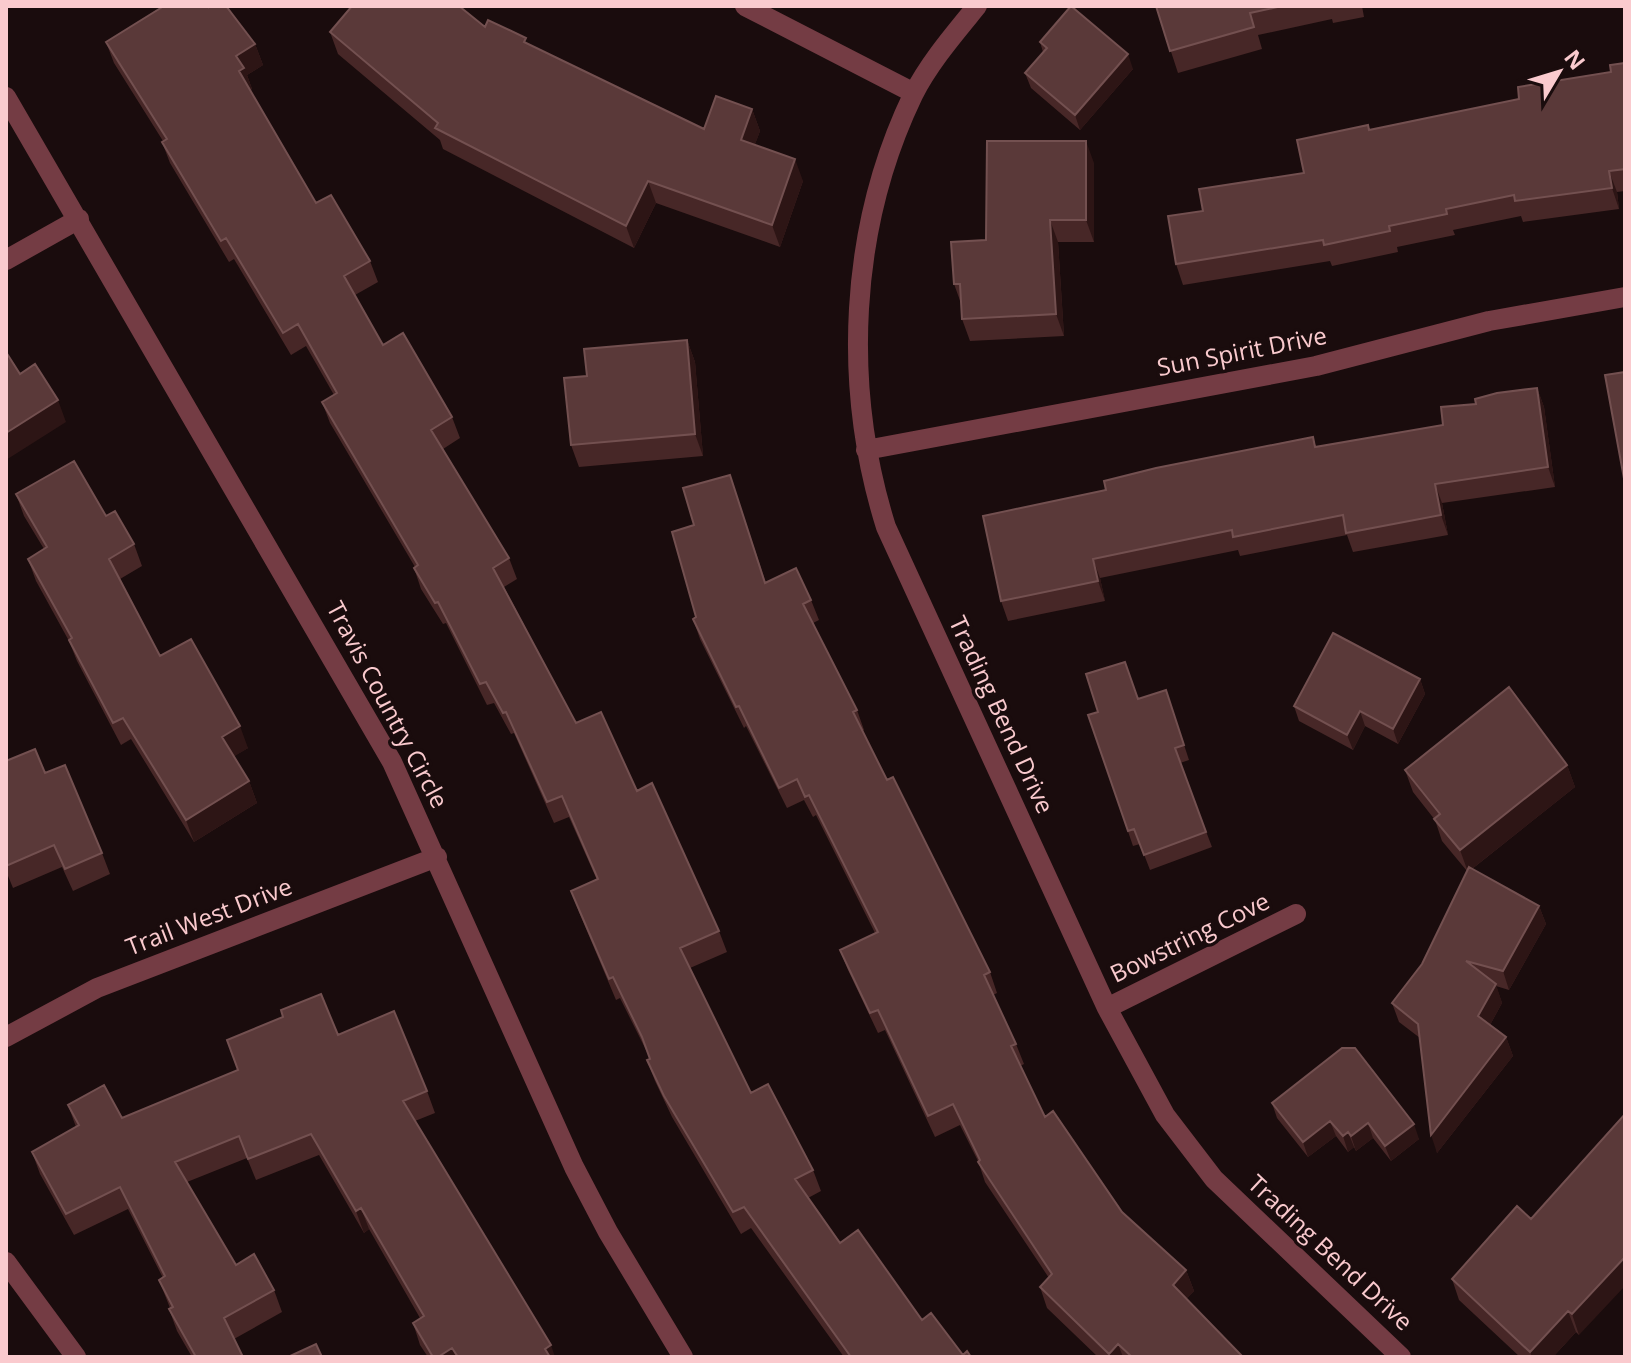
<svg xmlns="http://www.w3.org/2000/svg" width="1631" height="1363" font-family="'Open Sans',sans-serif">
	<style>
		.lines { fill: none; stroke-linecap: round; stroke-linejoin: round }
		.minor { stroke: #743c44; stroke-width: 20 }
		.wall { fill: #472727 }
		.shaded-wall { fill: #2d1515 }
		.building { fill: #5a3939; stroke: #735050; stroke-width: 2 }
		.labels { text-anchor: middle; stroke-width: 7; stroke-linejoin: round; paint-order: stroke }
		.street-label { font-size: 24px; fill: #facace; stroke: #1a0c0d }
	</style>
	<rect width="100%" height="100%" fill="#1a0c0d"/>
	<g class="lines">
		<path class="minor" d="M745 6 914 93
			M977 6C955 33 929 63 913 95 849 228 842 387 886 527L1107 1008 1165 1115 1214 1179 1401 1357
			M6 97 392 762 574 1167 608 1232 683 1357
			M6 260 79 219
			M866 450 1316 366 1489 321 1625 297
			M1107 1008 1296 914
			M6 1037 97 988 437 857
			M6 1262 76 1357"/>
	</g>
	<path class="wall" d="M1156 6H1362L1364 17 1333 23 1332 19 1258 35 1262 49 1178 73Z
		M485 27 529 44 704 129 752 109 760 131 755 144 803 181 780 247 656 203 634 248 443 149 440 140 338 54 330 32Z
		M106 42 255 44 263 65 247 75 252 89 250 90 316 203 370 261 378 282 355 295 383 345 452 417 460 438 443 449 509 558 517 579 504 587 576 723 637 791 719 931 727 952 690 968 751 1093 813 1170 821 1191 808 1198 840 1243 922 1320 963 1355 971 1357H844L751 1228 741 1234 672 1117 655 1081 647 1060 650 1058 620 998 616 1000 579 912 571 891 597 880 569 817 554 823 514 733 511 734 494 703 487 705 446 623 443 624 421 589 414 568 415 567 330 423 322 402 334 395 306 346 291 355 234 259 229 262 170 163 162 142 163 141 114 63Z
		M1040 42 1133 69 1080 130 1031 88 1025 73 1043 52Z
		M1625 63V191L1617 192 1619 209 1523 222 1521 216 1453 230 1455 235 1397 247 1398 252 1332 266 1330 261 1183 285 1176 264 1203 211 1304 173 1368 125 1370 130 1519 99 1611 72Z
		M1094 163V242H1058L1064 336 970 341 962 319V306L954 284 986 240Z
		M687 340 695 362 703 456 579 467 571 445 587 376Z
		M1537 388 1544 407 1555 487 1442 503 1448 535 1353 552 1347 535 1240 556 1238 550 1100 578 1105 601 1008 621 1001 601 1106 490 1313 437 1316 447 1443 425 1476 404Z
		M730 475 766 583 811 600 819 620 813 623 857 710 864 730 862 731 887 780 990 972 997 993 993 995 1016 1044 1024 1064 1020 1066 1045 1117 1122 1212 1186 1270 1194 1291 1186 1299 1243 1357H1098L1047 1308 1040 1287 1049 1278 985 1182 978 1161 960 1125 935 1137 885 1030 878 1033 848 970 840 950 875 933 816 815 813 817 804 800 787 808 746 726 744 728 700 639 693 619 696 617 694 525Z
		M16 494 106 516 134 544 142 566 120 579 160 656 248 748 234 756 249 781 257 803 194 842 131 739 121 745 77 661 69 641 36 581 28 559 44 549 24 516Z
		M1420 679 1425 694 1398 744 1365 726 1353 750 1299 721 1294 706Z
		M1166 690 1189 760 1180 763 1212 847 1150 870 1140 844 1133 846 1088 715Z
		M6 761 45 773 102 853 110 874 73 891 62 867 13 888 6 871Z
		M1567 765 1575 787 1472 869 1539 906 1546 924 1509 990 1496 986 1502 1003 1490 1025 1506 1037 1513 1056 1437 1153 1420 1038 1399 1022 1392 1003 1422 964 1467 871 1442 841 1435 820 1413 792 1405 770Z
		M338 1035 427 1091 435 1113 415 1121 555 1357H428L420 1345 413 1323 420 1318 369 1229 364 1233 319 1155 256 1180 247 1158 187 1182 236 1265 274 1290 282 1312 234 1339 243 1357H192L177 1331 169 1309 170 1308 159 1280 163 1278 128 1209 74 1235 40 1174 32 1152 76 1127 68 1105 122 1118 238 1070 227 1040Z
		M1342 1048 1419 1139 1391 1161 1373 1138 1356 1151 1354 1147 1348 1152 1336 1136 1308 1157 1277 1118 1272 1103Z
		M1625 1114 1579 1335 1576 1332 1553 1357H1520L1459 1300 1452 1279 1531 1219Z"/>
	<path class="shaded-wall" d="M255 44 263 65 247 75 252 89 247 92 239 71 236 56Z
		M1128 54 1133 69 1080 130 1075 115Z
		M752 109 760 131 749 161 741 140Z
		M1086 141 1094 163V242L1086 220Z
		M795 159 803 181 780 247 772 225Z
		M1609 171 1617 192 1619 209 1612 188Z
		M648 181 656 203 634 248 626 226Z
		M1050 220 1058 242 1064 336 1056 314Z
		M687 340 695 362 703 456 695 434Z
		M1537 388 1544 407 1555 487 1548 467Z
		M58 400 66 422 6 460V433Z
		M1435 484 1442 503 1448 535 1441 515Z
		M1093 559 1100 578 1105 601 1098 581Z
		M1420 679 1425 694 1398 744 1393 729Z
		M1360 711 1365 726 1353 750 1347 735Z
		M240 726 248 748 230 759 222 737Z
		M1567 765 1575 787 1468 872 1460 850Z
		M249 781 257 803 194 842 186 820Z
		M1539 906 1546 924 1509 990 1503 971Z
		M1496 984 1502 1003 1485 1034 1478 1016Z
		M1506 1037 1513 1056 1437 1153 1431 1135Z
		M1330 1121 1336 1136 1308 1157 1303 1142Z
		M1368 1123 1373 1138 1356 1151 1351 1136Z
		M1414 1124 1419 1139 1391 1161 1385 1146Z
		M1348 1132 1354 1147 1348 1152 1343 1136Z
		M361 1208 369 1229 364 1233 356 1211Z
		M1625 1257V1286L1579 1335 1572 1314Z
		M1186 1270 1194 1291 1180 1305 1173 1285Z
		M1568 1311 1576 1332 1553 1357H1532L1530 1352Z
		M1118 1344 1123 1357H1110L1109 1354Z
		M551 1345 555 1357H548L545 1349Z
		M452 1348 456 1357H438Z"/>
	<path class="building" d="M164 6H209V7L211 6H226L255 44 236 56 244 68 239 71 316 203 331 195 370 261 344 276 383 345 403 333 452 417 431 430 509 558 493 568 576 723 601 712 637 791 652 783 719 931 680 948 751 1093 768 1084 813 1170 795 1179 840 1243 858 1230 922 1320 931 1313 963 1355 967 1351 971 1357H851L744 1207 733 1212 664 1096 647 1060 650 1059 642 1037 613 977 609 979 571 891 598 879 562 796 547 802 506 712 503 713 486 682 480 684 438 602 435 603 414 568 418 565 322 402 337 393 298 324 283 333 226 238 221 241 162 142 167 139 106 42Z
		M352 6H459L485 27 488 20 526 38 524 42 704 129 716 96 752 109 741 140 795 159 772 225 648 181 626 226 435 128 438 123 330 32Z
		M1071 6 1128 54 1075 115 1025 73 1047 48 1040 42Z
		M1156 6H1282L1250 13 1254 27 1170 51Z
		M1625 63V169L1609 171 1612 188 1515 201 1514 195 1446 209 1447 214 1389 226 1390 231 1324 245 1323 240 1176 264 1168 216 1203 211 1199 189 1304 173 1297 140 1368 125 1369 130 1519 99 1518 87 1611 72 1610 65Z
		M987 141H1086V220H1050L1056 314 962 319 960 284H954L951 242 986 240Z
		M687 340 695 434 571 445 564 378 587 376 584 349Z
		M6 352 20 374 35 364 58 400 6 433Z
		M1625 372V484L1605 375Z
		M1537 388 1548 467 1435 484 1441 515 1346 533 1343 515 1233 537 1232 530 1093 559 1098 581 1001 601 983 516 1106 490 1104 481 1156 468 1313 437 1315 447 1443 425 1441 407 1476 404 1475 399 1497 393Z
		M74 461 106 516 115 511 134 544 109 559 160 656 191 639 240 726 222 737 249 781 186 820 123 718 113 723 69 640 72 638 28 559 47 547 16 494Z
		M730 475 765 583 796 568 811 600 803 604 857 710 853 712 887 780 893 777 990 972 984 975 1016 1044 1011 1046 1045 1117 1053 1111 1122 1212 1186 1270 1173 1285 1243 1357H1132L1118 1344 1109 1354 1040 1287 1052 1274 978 1162 980 1160 953 1104 928 1116 878 1010 870 1013 840 950 878 932 809 795 805 797 797 779 779 788 739 706 736 707 693 619 696 617 672 532 694 525 683 488Z
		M1333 633 1420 679 1393 729 1360 711 1347 735 1294 706Z
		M1125 662 1138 699 1166 690 1184 745 1175 748 1206 832 1144 855 1134 829 1128 831 1088 715 1098 712 1086 674Z
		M1509 687 1567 765 1460 850 1434 819 1440 814 1405 770Z
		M35 749 45 773 65 765 102 853 65 869 54 845 6 866V761Z
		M1469 867 1539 906 1503 971 1466 961 1496 984 1478 1016 1506 1037 1431 1135 1418 1024 1392 1003 1422 964Z
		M321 994 338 1035 394 1011 427 1091 403 1101 551 1345 545 1349 550 1357H458L452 1348 438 1357H433L413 1323 424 1316 361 1208 356 1211 311 1134 248 1159 239 1136 175 1162 236 1265 254 1254 274 1290 224 1318 243 1357H196L169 1309 173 1307 159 1280 165 1276 120 1187 66 1214 32 1152 79 1125 68 1105 104 1085 122 1118 238 1070 227 1040 283 1017 281 1010Z
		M1342 1048H1355L1414 1124 1385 1146 1368 1123 1351 1136 1348 1132 1343 1136 1330 1121 1303 1142 1272 1103Z
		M1625 1114V1257L1572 1314 1568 1311 1530 1352 1452 1279 1517 1206 1531 1219Z
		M316 1344 322 1357H288Z"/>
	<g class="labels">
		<g class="street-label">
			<text transform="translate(1242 352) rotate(-11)" y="8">Sun Spirit Drive</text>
			<text transform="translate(387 705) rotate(62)" y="8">Travis Country Circle</text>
			<text transform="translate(1001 715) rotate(65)" y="8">Trading Bend Drive</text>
			<text transform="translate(209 917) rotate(-21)" y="8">Trail West Drive</text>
			<text transform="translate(1190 938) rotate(-26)" y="8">Bowstring Cove</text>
			<text transform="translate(1330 1253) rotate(43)" y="8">Trading Bend Drive</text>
		</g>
	</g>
	<rect width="1631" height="1363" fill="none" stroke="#facace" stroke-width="16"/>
	<g transform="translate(1559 72) rotate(52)" stroke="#1a0c0d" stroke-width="6" paint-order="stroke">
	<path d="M0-6L14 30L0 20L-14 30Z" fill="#facace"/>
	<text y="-12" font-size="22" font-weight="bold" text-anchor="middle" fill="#facace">N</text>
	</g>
</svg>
